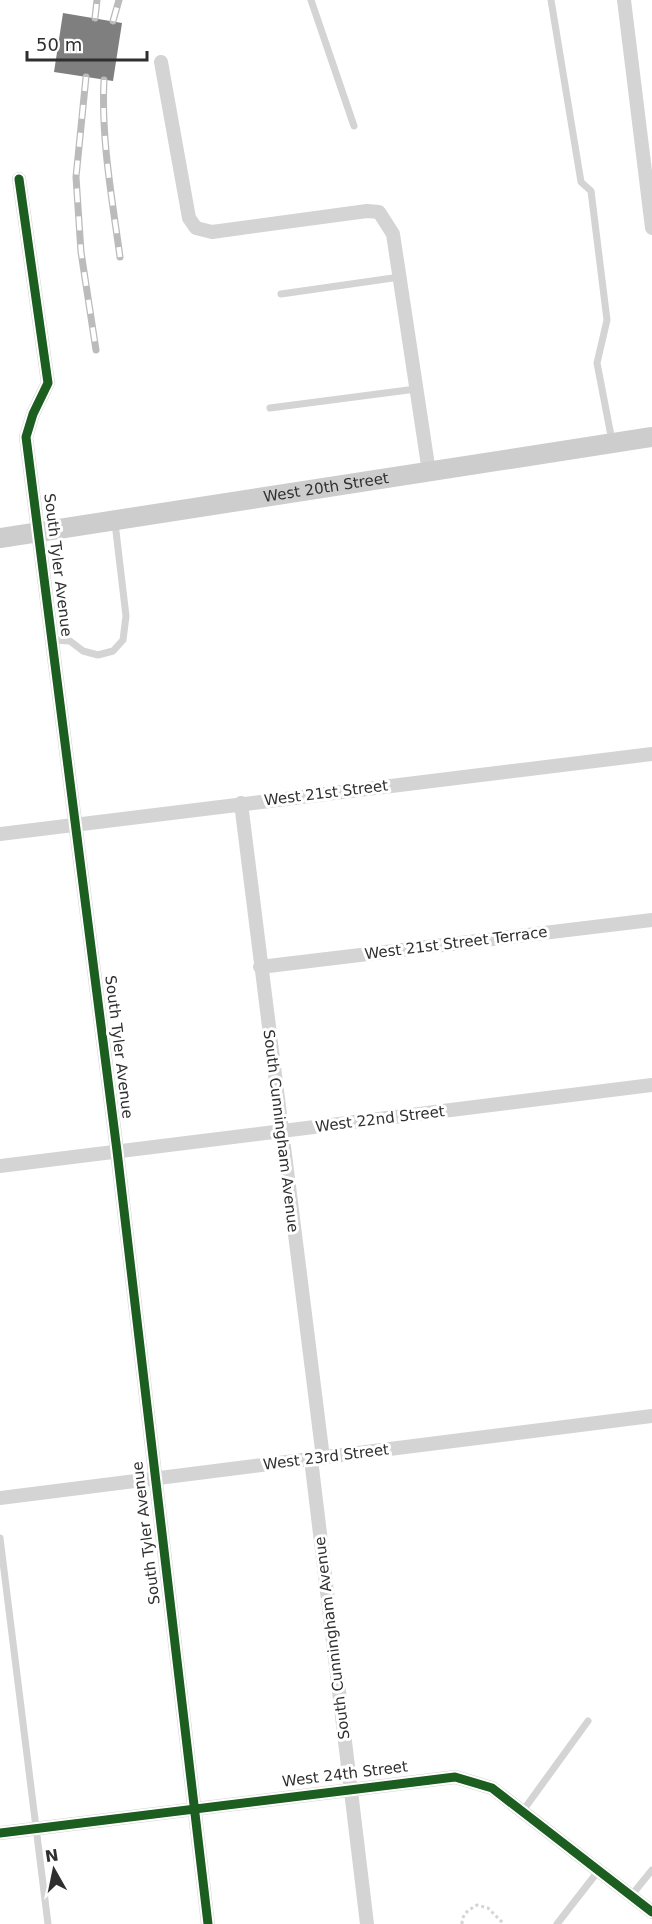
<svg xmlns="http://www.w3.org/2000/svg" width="652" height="1924" font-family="'DejaVu Sans',sans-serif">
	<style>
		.building { fill: #7f7f7f }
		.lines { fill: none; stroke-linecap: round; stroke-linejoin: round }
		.path { stroke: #d4d4d4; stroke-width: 3; stroke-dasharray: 3 3; stroke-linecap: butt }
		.service { stroke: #d4d4d4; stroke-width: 7 }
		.minor { stroke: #d4d4d4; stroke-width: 14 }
		.secondary { stroke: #cdcdcd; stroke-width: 20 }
		.rail-casing { stroke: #bbb; stroke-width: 7 }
		.rail { stroke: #fff; stroke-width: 4.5; stroke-dasharray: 14; stroke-linecap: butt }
		.cycleway-casing { stroke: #fff; stroke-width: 13 }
		.cycleway { stroke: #1b5e20; stroke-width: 9 }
		.labels { text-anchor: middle; stroke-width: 6; stroke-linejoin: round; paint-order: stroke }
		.street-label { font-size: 15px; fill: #2f2f2f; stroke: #fff }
	</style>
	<rect width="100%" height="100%" fill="#fff"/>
	<path class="building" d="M63 13 122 23 113 81 54 72Z"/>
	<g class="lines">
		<path class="path" d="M462 1924C462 1913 469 1910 477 1905L488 1908 504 1924"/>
		<path class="service" d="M311 0 354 126
			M551 0 581 182 591 191 607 320 597 363 612 441
			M281 294 400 277
			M270 408 416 389
			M52 640 70 641 83 651 98 655 113 651 123 640 126 616 115 523
			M0 1538 48 1924
			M522 1812 588 1721
			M631 1896 652 1870
			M557 1924 599 1870"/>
		<path class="minor" d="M624 0 652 228
			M161 62 189 218 196 228 212 232 367 211 379 212 393 234 429 472
			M19 179 48 383 33 414 26 437 117 1151 208 1924
			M241 803 323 1458
			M0 834 652 754
			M260 967 652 920
			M0 1166 652 1085
			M311 1459 367 1924
			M0 1498 652 1416
			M0 1833 455 1777 492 1788 652 1912"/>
		<path class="secondary" id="s1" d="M0 538 652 437"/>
		<g class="rail-casing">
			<path id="rail" d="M95 18 97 0
				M113 21 119 0
				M86 77 76 177 81 252 96 350
				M104 80C101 139 112 198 120 257"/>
		</g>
		<use href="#rail" class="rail"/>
		<g class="cycleway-casing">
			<path id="cycleway" d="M19 179 48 383 33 414 26 437 117 1151 208 1924
				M0 1833 455 1777 492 1788 652 1912"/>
		</g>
		<use href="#cycleway" class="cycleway"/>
	</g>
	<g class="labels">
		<g class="street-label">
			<text dy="5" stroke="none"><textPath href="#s1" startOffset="330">West 20th Street</textPath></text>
			<text transform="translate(58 565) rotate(83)" y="5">South Tyler Avenue</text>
			<text transform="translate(326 793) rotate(-7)" y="5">West 21st Street</text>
			<text transform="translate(456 943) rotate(-7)" y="5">West 21st Street Terrace</text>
			<text transform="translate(119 1047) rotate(83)" y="5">South Tyler Avenue</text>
			<text transform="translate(380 1119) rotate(-7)" y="5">West 22nd Street</text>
			<text transform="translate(281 1131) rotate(83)" y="5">South Cunningham Avenue</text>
			<text transform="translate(326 1457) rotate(-7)" y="5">West 23rd Street</text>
			<text transform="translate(146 1533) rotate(-97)" y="5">South Tyler Avenue</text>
			<text transform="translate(332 1638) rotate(-97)" y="5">South Cunningham Avenue</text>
			<text transform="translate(345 1774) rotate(-7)" y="5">West 24th Street</text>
		</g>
	</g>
	<g transform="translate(54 1870) rotate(351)" stroke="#ffffff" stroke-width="4.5" paint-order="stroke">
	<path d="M0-4.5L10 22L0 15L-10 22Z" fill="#2f2f2f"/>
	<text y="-9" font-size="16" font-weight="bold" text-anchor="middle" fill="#2f2f2f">N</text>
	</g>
	<path d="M27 51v9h120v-9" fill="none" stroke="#2f2f2f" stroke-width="3"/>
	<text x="36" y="51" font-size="18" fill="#2f2f2f" stroke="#ffffff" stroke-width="4.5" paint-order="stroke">50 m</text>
</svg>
